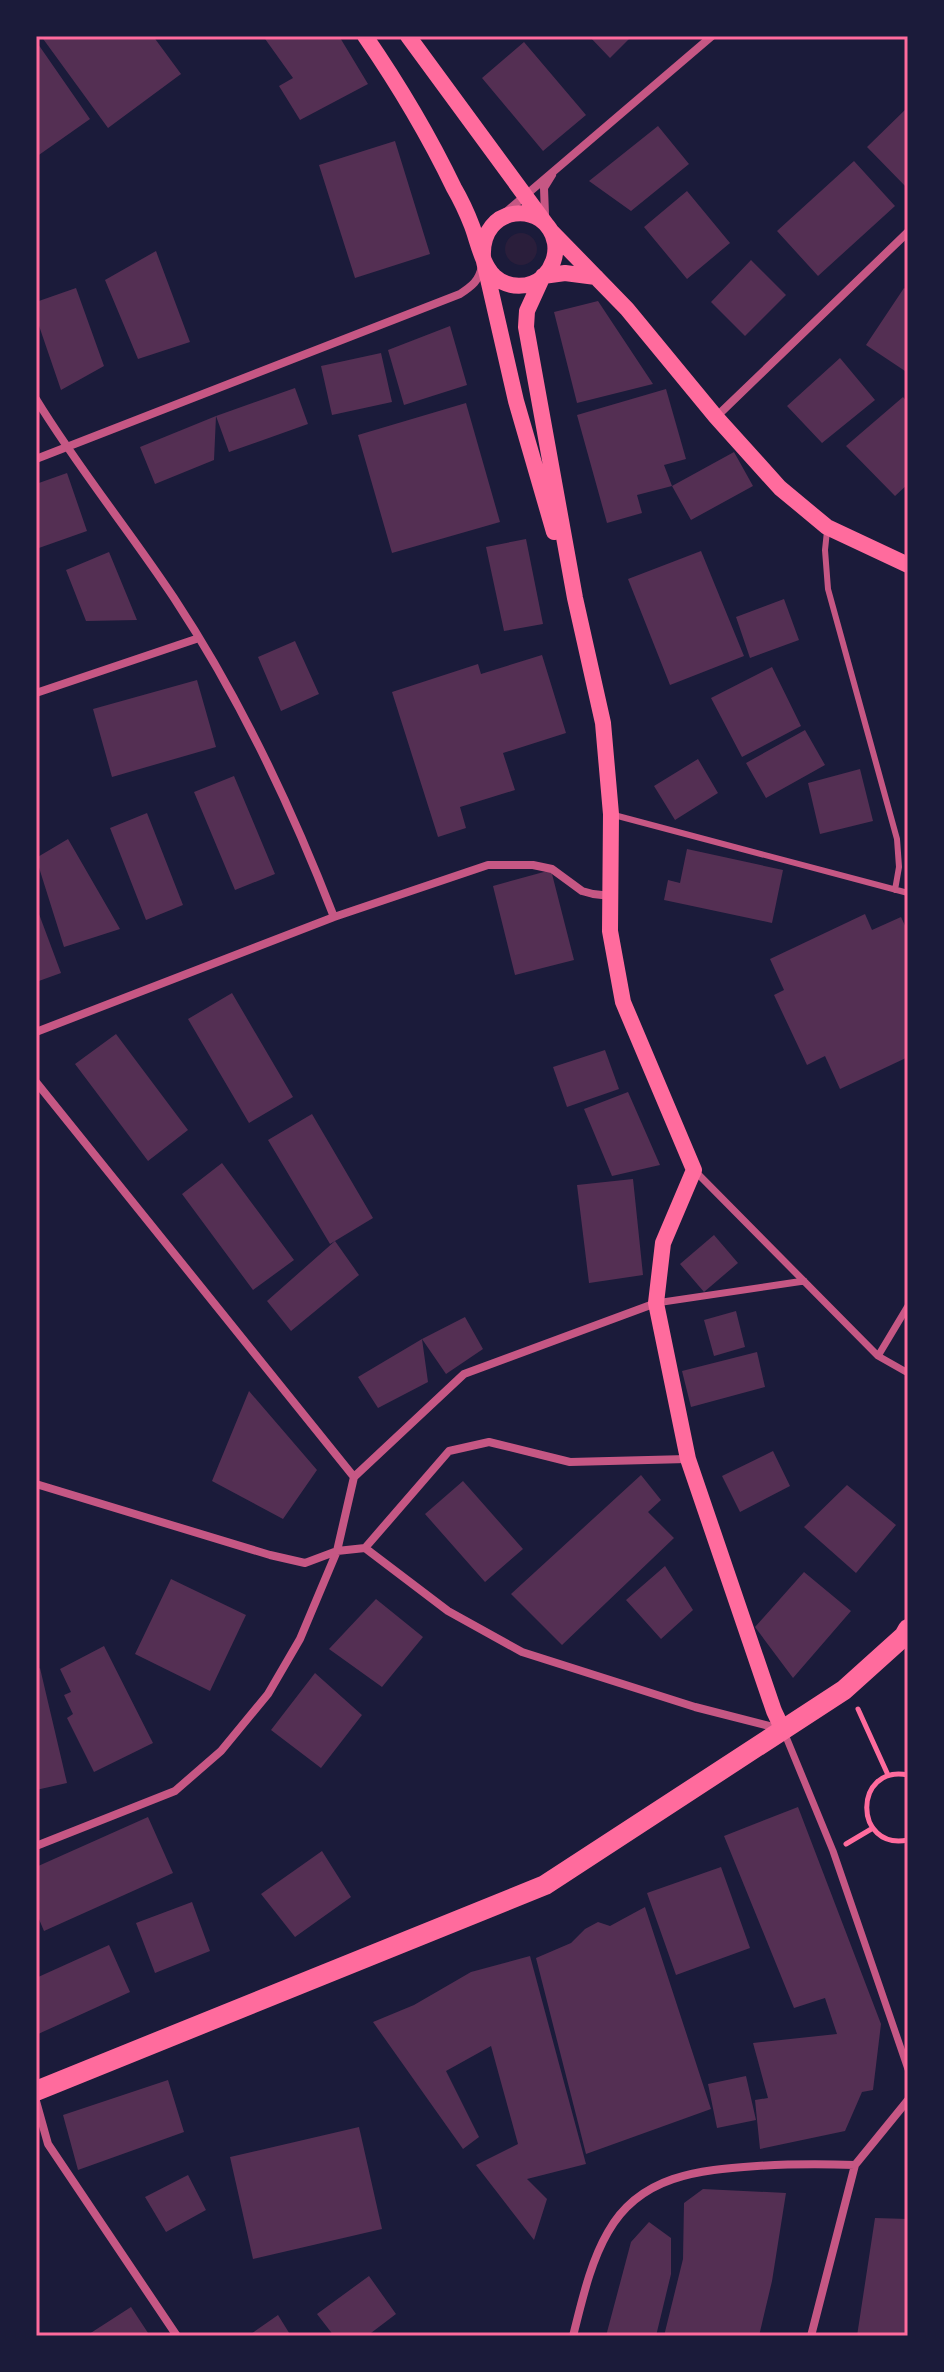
<svg xmlns="http://www.w3.org/2000/svg" width="944" height="2372" font-family="'Public Sans',sans-serif">
	<style>
		.green { fill: #2a1e3b }
		.building { fill: #542f53 }
		.lines { fill: none; stroke-linecap: round; stroke-linejoin: round }
		.path { stroke: #ff6b9d; stroke-width: 5 }
		.service { stroke: #c65784; stroke-width: 6 }
		.pedestrian { stroke: #c65784; stroke-width: 7 }
		.minor { stroke: #c65784; stroke-width: 8 }
		.secondary { stroke: #ff6b9d; stroke-width: 16 }
		.primary { stroke: #ff6b9d; stroke-width: 20 }
		.neatline { fill: none; stroke: #ff6b9d; stroke-width: 3 }
	</style>
	<rect width="100%" height="100%" fill="#1b1b3a"/>
	<path class="green" d="M505 249a16 16 0 1 1 32 0a16 16 0 1 1-32 0Z"/>
	<path class="building" d="M41 36H153L181 74 108 128Z
		M263 36H339L368 84 300 120 279 86 293 78Z
		M589 36H632L610 58Z
		M524 42 586 115 543 151 482 78Z
		M38 44 90 119 36 157V45Z
		M908 107V189L867 147Z
		M658 126 689 164 631 211 589 181Z
		M395 141 430 254 355 278 319 165Z
		M854 161 895 206 818 276 777 231Z
		M687 191 730 243 687 279 644 227Z
		M156 251 190 342 138 359 105 280Z
		M751 260 786 295 745 336 711 302Z
		M76 288 104 366 61 390 36 317V302Z
		M904 288 908 291V373L866 345Z
		M598 301 653 384 577 403 554 312Z
		M450 326 467 385 404 405 388 350Z
		M381 353 392 402 332 415 321 366Z
		M840 358 875 400 822 443 787 406Z
		M295 388 308 424 229 452 216 416Z
		M666 389 686 459 664 465 672 486 734 452 753 486 691 520 672 486 637 495 642 513 607 523 577 415Z
		M903 397 908 403V484L895 496 846 446Z
		M466 403 500 522 392 553 358 435Z
		M216 416 214 460 155 484 140 447Z
		M67 473 87 531 36 549V484Z
		M526 539 543 624 504 631 486 547Z
		M701 551 744 656 670 685 628 579Z
		M109 552 137 620 86 621 66 570Z
		M784 599 799 640 750 658 736 617Z
		M295 641 319 694 281 711 258 657Z
		M542 655 566 733 503 753 515 790 460 807 466 828 438 837 392 692 478 664 481 674Z
		M772 667 801 726 742 757 711 698Z
		M197 680 216 747 112 777 93 709Z
		M805 730 825 765 766 798 746 763Z
		M698 759 718 793 675 820 654 786Z
		M860 769 873 821 820 834 808 783Z
		M234 776 275 874 235 890 194 792Z
		M147 813 183 905 146 920 110 828Z
		M68 839 120 929 64 947 36 858Z
		M687 849 783 870 772 923 664 900 668 880 680 883Z
		M551 870 574 960 515 975 493 886Z
		M36 906 61 973 36 982Z
		M865 914 872 930 901 917 908 932V1057L840 1089 825 1056 807 1065 774 995 784 990 770 959Z
		M232 993 293 1097 249 1123 188 1019Z
		M116 1034 188 1130 148 1161 75 1064Z
		M605 1050 619 1089 567 1107 553 1067Z
		M628 1092 660 1165 612 1176 584 1109Z
		M312 1114 373 1218 330 1244 268 1140Z
		M222 1163 294 1260 253 1290 182 1194Z
		M633 1179 643 1275 589 1283 577 1185Z
		M714 1235 738 1263 704 1292 680 1264Z
		M335 1241 359 1275 291 1331 267 1301Z
		M736 1311 745 1347 714 1356 704 1320Z
		M465 1317 483 1349 446 1374 422 1339 428 1382 378 1408 358 1377 422 1339Z
		M757 1352 765 1387 691 1407 682 1371Z
		M249 1391 317 1470 283 1519 212 1481Z
		M773 1451 790 1486 740 1512 722 1476Z
		M641 1475 661 1500 648 1512 674 1538 562 1645 511 1594Z
		M463 1481 523 1549 485 1582 425 1514Z
		M847 1485 896 1525 856 1573 804 1527Z
		M665 1566 693 1610 661 1639 626 1600Z
		M804 1572 851 1611 793 1678 755 1627Z
		M171 1579 246 1615 210 1691 135 1654Z
		M376 1599 423 1637 382 1687 329 1649Z
		M104 1646 153 1743 94 1772 67 1718 73 1714 64 1695 71 1692 60 1669Z
		M40 1668 67 1783 36 1790V1670Z
		M315 1673 362 1715 321 1768 271 1730Z
		M798 1807 881 2024 873 2090 862 2092 845 2131 760 2149 755 2100 768 2098 753 2043 837 2034 825 1998 794 2008 724 1836Z
		M148 1817 173 1873 44 1931 36 1912V1867Z
		M322 1851 351 1897 295 1937 261 1894Z
		M721 1867 750 1948 676 1975 647 1893Z
		M192 1902 210 1951 155 1973 136 1923Z
		M645 1907 711 2109 586 2154 536 1958 571 1943 585 1929 598 1922 610 1926Z
		M109 1945 130 1992 36 2035V1978Z
		M530 1956 586 2164 527 2179 547 2199 534 2240 476 2165 518 2144 491 2046 446 2071 479 2137 463 2149 373 2022 414 2005 471 1972Z
		M746 2076 756 2120 717 2128 708 2084Z
		M168 2080 184 2132 78 2170 63 2115Z
		M359 2127 382 2229 253 2259 230 2157Z
		M188 2175 206 2210 166 2232 145 2197Z
		M703 2189 786 2193 772 2281 759 2336H664L683 2259 684 2203Z
		M875 2218 908 2219V2336H857Z
		M649 2222 671 2238V2274L656 2336H606L631 2242Z
		M369 2276 396 2314 367 2336H334L317 2314Z
		M131 2307 150 2336H86Z
		M278 2315 291 2336H248Z"/>
	<g class="lines">
		<path class="path" d="M858 1709 888 1775
			M908 1775C853 1764 853 1851 908 1840
			M846 1844 873 1828"/>
		<path class="service" d="M827 531 825 550 828 589 897 839 899 867 895 890
			M614 815 908 893"/>
		<path class="pedestrian" d="M696 1172 878 1356 908 1373
			M656 1303 804 1281
			M878 1356 908 1306
			M784 1732 833 1851 908 2069"/>
		<path class="minor" d="M506 212 712 36
			M545 215 544 188 552 175
			M36 399C78 468 129 530 174 598 240 698 291 806 334 917
			M716 417 908 232
			M36 459 460 294C472 286 479 281 482 266
			M36 693 199 638
			M36 1032 334 917 488 865H533L552 869 582 891 593 894 611 896
			M36 1082 354 1477
			M36 1484 270 1555 305 1563 337 1551 365 1548
			M365 1548 448 1611 522 1652 695 1707 781 1729
			M365 1548 449 1451 489 1442 570 1462 687 1459
			M36 1846 175 1791 221 1751 268 1694 300 1639 337 1551 354 1477 464 1374 656 1303
			M36 2101 48 2144 177 2336
			M573 2336C582 2301 590 2263 608 2232 640 2175 699 2170 757 2166 790 2164 822 2164 855 2165
			M811 2336 855 2165 908 2100"/>
		<path class="secondary" d="M365 36C398 84 429 136 454 188 461 200 467 213 472 226 478 242 482 264 494 276 508 289 530 289 544 276 552 268 557 255 555 243 547 199 480 204 483 257L516 401 554 532
			M408 36 551 231 627 309 716 417 780 488 827 527 908 565
			M596 277 565 273 543 276 527 311 526 327 575 598 603 723 611 814 610 931 623 1002 694 1170 663 1243 656 1303 688 1459 774 1711 783 1730"/>
		<path class="primary" d="M36 2091 545 1885 844 1690 904 1636 908 1629"/>
	</g>
	<rect width="944" height="2372" fill="none" stroke="#1b1b3a" stroke-width="76"/>
	<rect x="38" y="38" width="868" height="2296" class="neatline"/>
</svg>
